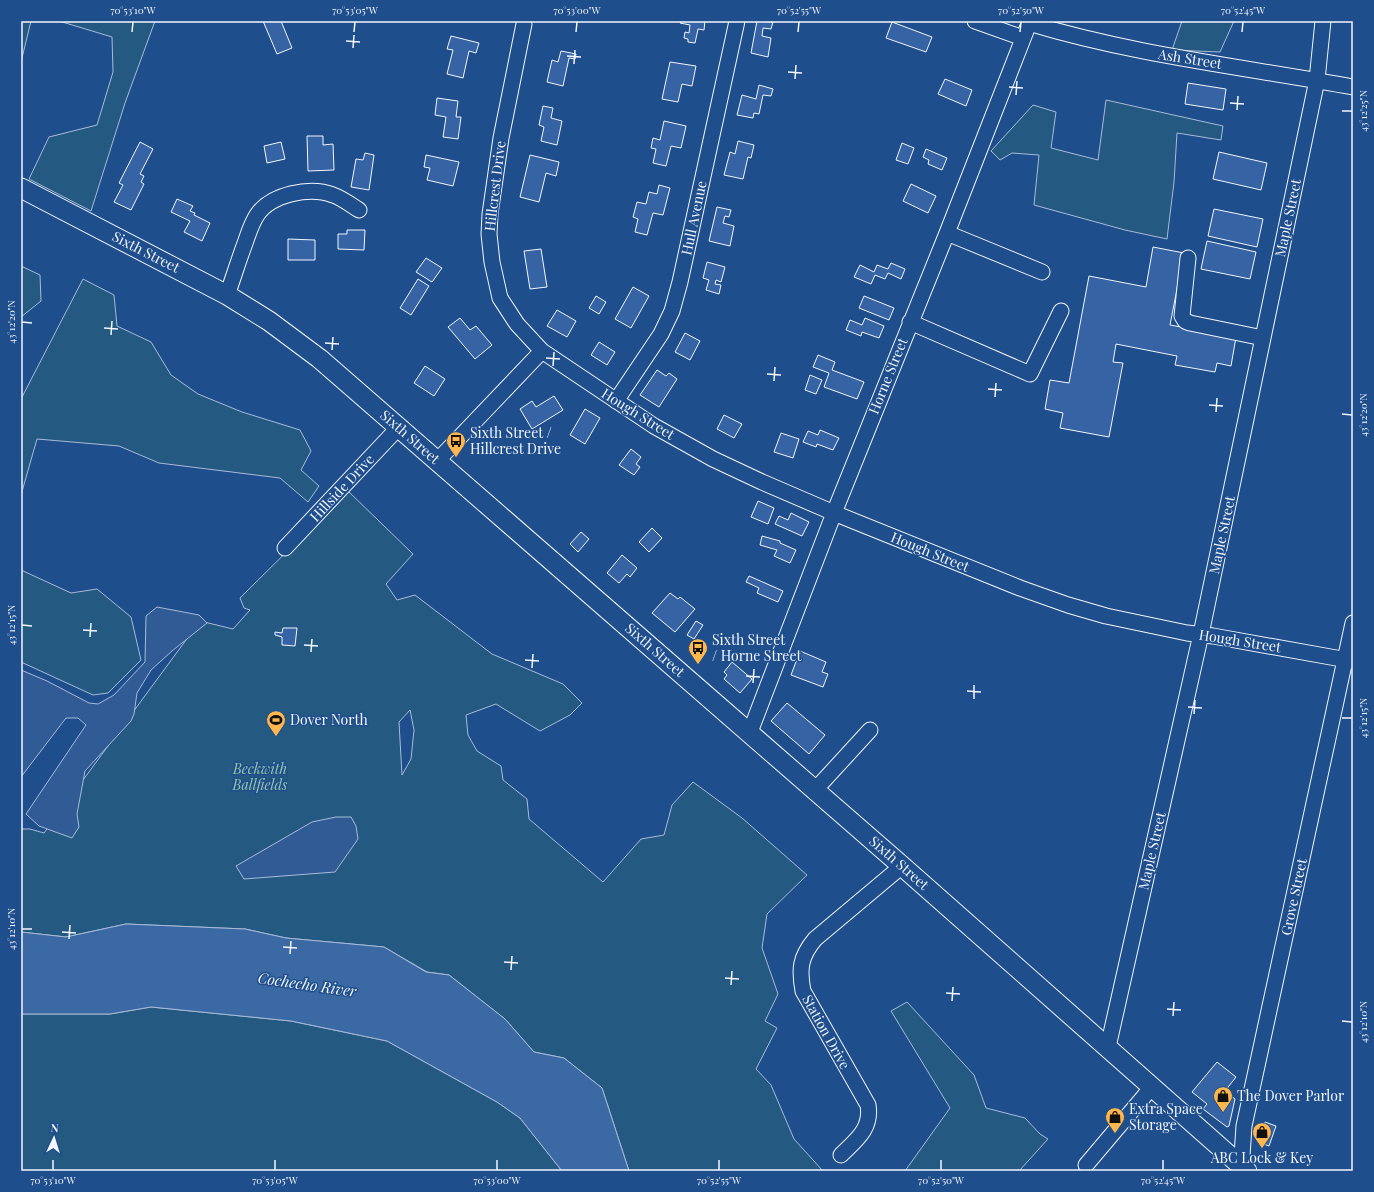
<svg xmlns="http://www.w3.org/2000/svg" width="1374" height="1192" font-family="'Playfair Display',serif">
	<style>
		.green { fill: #245a82; stroke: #a8bbd7; fill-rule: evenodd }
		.parking { fill: #305b95; stroke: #a8bbd7 }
		.water { fill: #3b69a3; stroke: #a8bbd7 }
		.building { fill: #3563a3; stroke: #f2f6ff }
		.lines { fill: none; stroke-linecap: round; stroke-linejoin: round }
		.minor-casing { stroke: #f2f6ff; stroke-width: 17 }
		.major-casing { stroke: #f2f6ff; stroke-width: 21 }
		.minor { stroke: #1f4e8c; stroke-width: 15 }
		.major { stroke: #1f4e8c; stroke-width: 19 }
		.ticks { fill: none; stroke: #f2f6ff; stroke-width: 1.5 }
		.labels { text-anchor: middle; stroke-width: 3; stroke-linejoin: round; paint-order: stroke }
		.street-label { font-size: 14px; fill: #f2f6ff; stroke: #1f4e8c }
		.poi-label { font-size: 14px; fill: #f2f6ff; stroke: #1f4e8c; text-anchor: start }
		.park-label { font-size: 14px; font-style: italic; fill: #97c8a6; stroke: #1f4e8c }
		.water-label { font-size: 15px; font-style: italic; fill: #f2f6ff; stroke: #1f4e8c }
		.neatline { fill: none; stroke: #f2f6ff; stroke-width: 1.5 }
		.ticks-label { font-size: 10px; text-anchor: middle; fill: #f2f6ff }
	</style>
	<rect width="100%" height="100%" fill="#1f4e8c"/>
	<path class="green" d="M21 21H31L21 62Z
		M59 21H155L125 103 91 211 29 179 49 137 97 125 113 72 112 37Z
		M1182 21H1234L1220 52 1172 50Z
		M1106 100 1223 126 1221 140 1177 133 1174 182 1167 239 1125 230 1034 205 1039 155 1012 153 1000 160 991 151 1033 105 1056 112 1051 148 1098 160Z
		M21 266 40 275 41 301 21 317Z
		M83 279 114 295 117 326 151 342 171 375 198 394 242 412 300 430 311 451 301 470 319 486 308 502 280 478 159 463 119 446 37 439 21 495V399Z
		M348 491 413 554 386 584 397 600 415 595 492 654 563 684 582 703 570 715 540 731 496 704 466 715 468 735 477 751 501 766 503 780 527 799 529 819 603 882 641 839 664 835 672 805 693 782 742 818 807 875 767 914 762 948 778 994 765 1021 777 1028 756 1069 771 1085 794 1139 823 1171H629L602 1088 564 1058 534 1052 505 1019 449 975 427 972 384 947 286 938 245 929 126 924 66 937 21 932V829H30L44 833 200 621 233 629 250 610 244 608 240 598ZM410 710 414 730 411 759 402 775 399 722Z
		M21 570 71 593 97 589 131 617 141 660 108 693 93 695 21 662Z
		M907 1002 974 1075 986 1108 1025 1118 1040 1134 1048 1139 1019 1171H905L950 1108 891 1011Z
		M151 1007 291 1021 387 1041 497 1102 520 1118 562 1171H21V1014H110Z"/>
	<path class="parking" d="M157 607 199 615 207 623 172 651 151 670 137 693 134 714 131 721 85 771 77 814 79 827 72 838 39 826 26 814 86 725 78 718H66L21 777V670L47 681 89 703 98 704 114 695 145 662 146 616Z
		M336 817H351L356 826 358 839 335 872 244 879 236 866 312 822Z"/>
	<path class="water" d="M126 924 245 929 286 938 384 947 426 972 449 975 505 1019 534 1052 564 1058 602 1088 629 1171H562L520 1118 497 1102 387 1041 291 1021 151 1007 110 1014H21V932L66 937Z"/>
	<path class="building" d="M263 21H281L292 48 277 54Z
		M681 21H705L704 30 698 29 695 43 688 42V39L684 38 685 32 689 33 690 25 680 23Z
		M757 21 773 22 771 29 763 28 762 36 771 38 768 57 751 53Z
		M892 22 932 37 926 52 886 38Z
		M451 36 479 43 476 53 469 51 463 78 447 74 453 50 447 49Z
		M561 51 576 54 575 59 569 58 563 86 547 82 552 60 558 62Z
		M670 62 696 66 692 86 682 84 678 102 662 99Z
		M945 79 972 90 966 106 938 94Z
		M1188 83 1226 89 1223 110 1185 104Z
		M759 85 773 89 771 96 763 95 759 114 754 113 753 118 737 115 742 95 756 99Z
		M437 98 458 101 456 117H461L458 139 443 137 446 117 435 115Z
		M543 106 553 108 551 118 562 121 557 145 541 141 544 127 539 125Z
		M664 121 686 126 681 148 671 146 666 166 653 163 656 149 651 148 653 138 660 140Z
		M307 136H323V145L333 144 334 170 308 171Z
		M738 141 754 145 751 158 748 157 743 179 724 175 730 152 735 154Z
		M140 142 153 149 140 174 144 176 141 182 144 184 131 210 114 202 123 185 119 183Z
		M281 142 285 159 267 163 264 146Z
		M902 143 914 148 908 164 896 160Z
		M926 149 947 158 942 170 928 164 929 160 923 157Z
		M1219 152 1267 163 1261 190 1213 179Z
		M365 153 374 155 369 190 351 187 356 159 363 160Z
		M426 155 459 162 453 186 427 180 430 168 424 167Z
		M530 155 559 162 556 176 546 173 539 202 520 197Z
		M911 184 936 196 928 213 903 201Z
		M659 185 670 188 663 215 653 213 647 235 635 232 638 219 633 217 637 202 646 204 649 192 657 194Z
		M177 199 193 206 190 211 195 213 194 215 210 223 202 241 184 232 190 221 171 212Z
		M717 207 731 210 729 217 725 216 723 223 734 226 730 246 709 241Z
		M1214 209 1263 219 1257 247 1208 236Z
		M347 230H365L364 250 338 249V234H347Z
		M288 239 315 240V260H288Z
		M1207 241 1256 252 1250 279 1201 269Z
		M1153 247 1184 253 1170 325 1236 337 1231 366 1217 363 1215 372 1175 365 1177 356 1116 344 1113 362 1123 363 1109 437 1060 428 1063 413 1045 409 1050 380 1069 383 1089 276 1146 287Z
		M541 249 547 287 530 289 524 251Z
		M426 258 442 268 432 282 416 272Z
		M707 262 725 267 721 282 716 280 715 284 721 285 719 294 706 290 709 280 703 278Z
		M891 263 905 269 901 279 888 273 885 279 875 275 871 284 854 277 860 265 874 272 877 265 888 269Z
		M418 279 429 286 411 315 400 308Z
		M633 287 649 296 631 328 615 319Z
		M596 296 606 302 599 314 589 308Z
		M864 296 894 308 889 320 859 308Z
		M557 310 576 321 567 337 547 326Z
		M460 318 470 330 476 326 492 345 475 359 448 327Z
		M865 318 884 326 879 338 862 332 861 336 846 330 850 320 862 325Z
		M685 333 700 341 690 360 675 352Z
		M599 342 615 352 607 365 591 355Z
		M818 355 835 362 832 370 864 382 857 399 824 387 829 373 813 367Z
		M425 366 445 379 434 396 414 383Z
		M657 370 666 376 669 373 677 379 659 407 640 395Z
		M810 375 822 380 816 394 805 390Z
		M554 396 563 410 532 429 520 409 532 401 536 407Z
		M585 409 600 418 585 444 570 435Z
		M724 415 742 424 734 438 717 429Z
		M820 430 839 438 833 450 817 444 816 447 803 442 808 431 818 435Z
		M781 433 799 439 793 458 774 452Z
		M631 449 641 457 636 464 640 467 634 475 619 465Z
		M758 501 774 508 768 524 751 517Z
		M791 513 809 522 802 536 775 524 779 516 788 520Z
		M652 528 662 538 649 552 639 542Z
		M581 532 589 539 578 552 570 544Z
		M762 536 780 541V543L796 550 790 563 774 556 777 550 760 545Z
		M622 555 637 568 630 577 627 574 619 583 607 573Z
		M749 576 783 591 778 602 757 593 759 588 746 582Z
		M670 593 678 599 680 597 695 609 675 632 652 613Z
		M696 621 703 625 694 639 687 635Z
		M283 628H297L295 646 282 645V637L275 635V632L282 633Z
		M800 651 826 662 822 672 828 674 823 687 791 675Z
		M732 662 752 679 740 693 724 679 727 675 724 672Z
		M787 703 825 735 809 754 771 721Z
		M1217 1062 1236 1077 1225 1091 1235 1099 1229 1126 1227 1127 1203 1109 1207 1104 1192 1092Z
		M1265 1122 1276 1126 1269 1146 1258 1142Z"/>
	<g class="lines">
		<g class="minor-casing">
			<path id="minor" d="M975 21 1023 38
				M1029 23C1134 55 1245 67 1353 87
				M524 24 501 138 490 214 489 234 492 262 500 298 517 324 542 351 654 426 713 459 762 482 834 513 1020 588 1068 605 1106 616 1187 633 1213 636 1353 661
				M947 233 1042 272
				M1188 258 1182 316 1185 321 1190 323 1263 338
				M227 295C233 279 238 262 244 246 248 235 251 224 257 215 271 194 310 186 333 195 342 198 351 205 359 210
				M910 322 1030 374 1061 311
				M616 401 661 334 672 311 680 282 737 21
				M438 460 542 351
				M285 548 399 427
				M750 732 834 513 947 233 1030 21
				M815 790 870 730
				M1108 1047 1201 634 1317 80 1323 21
				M841 1155C856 1140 872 1129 868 1105L803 991C799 969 800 957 815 939L902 866
				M1086 1165 1152 1087
				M1241 1171 1244 1126 1353 623"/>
		</g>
		<g class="major-casing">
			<path id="major" d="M21 188 227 295 269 321 320 359 902 866 1247 1171"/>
		</g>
		<use href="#minor" class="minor"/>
		<use href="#major" class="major"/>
	</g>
	<path class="ticks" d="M132 32 133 22M354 32 355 22M576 32 577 22M798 32 799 22M1020 32 1021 22M1242 32 1243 22M346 41 360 42M353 48 354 35M567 56 581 57M574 64 575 50M788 72 802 73M795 79 796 65M1009 87 1023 88M1016 95 1017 81M1230 103 1244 104M1237 110 1238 96M1342 111H1352M22 322 32 323M104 328 118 329M111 335 112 321M325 343 339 344M332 350 333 337M546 358 560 359M553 366 554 352M767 374 781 375M774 381 775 367M988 389 1002 390M995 397 996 383M1209 405 1223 406M1216 412 1217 398M1342 414 1352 415M22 625 32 626M83 630 97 631M90 637 91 623M304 645 318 646M311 652 312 639M525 660 539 661M532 668 533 654M746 676 760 677M753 683 754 669M967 691 981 692M974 699V685M1188 707 1202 708M1194 714 1195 700M1342 718H1352M22 929H32M62 932 76 933M69 939 70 925M283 947 297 948M290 954 291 941M504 962 518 963M511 970 512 956M725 978 739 979M731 985 732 971M946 993 960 994M952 1001 953 987M1167 1009 1181 1010M1173 1016 1174 1002M1342 1021 1352 1022M53 1170V1160M275 1170V1160M497 1170V1160M719 1170V1160M941 1170V1160M1163 1170V1160"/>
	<defs>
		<g id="bus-pin" transform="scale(1)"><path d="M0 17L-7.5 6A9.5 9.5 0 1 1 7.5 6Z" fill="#ffb74d" stroke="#1f4e8c"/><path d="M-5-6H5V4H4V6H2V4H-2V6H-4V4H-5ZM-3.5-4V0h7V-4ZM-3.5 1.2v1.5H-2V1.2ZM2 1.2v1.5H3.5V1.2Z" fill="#111"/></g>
		<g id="stadium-pin" transform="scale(1)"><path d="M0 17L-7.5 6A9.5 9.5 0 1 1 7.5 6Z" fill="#ffb74d" stroke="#1f4e8c"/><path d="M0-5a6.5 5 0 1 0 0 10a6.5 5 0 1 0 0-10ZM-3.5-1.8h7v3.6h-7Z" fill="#111"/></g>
		<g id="shop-pin" transform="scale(1)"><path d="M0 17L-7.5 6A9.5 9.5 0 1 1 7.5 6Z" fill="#ffb74d" stroke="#1f4e8c"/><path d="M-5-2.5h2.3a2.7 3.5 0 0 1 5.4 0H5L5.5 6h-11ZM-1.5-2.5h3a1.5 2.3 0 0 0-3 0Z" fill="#111"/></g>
	</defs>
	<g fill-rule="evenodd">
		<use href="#bus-pin" x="456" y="441"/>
		<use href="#bus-pin" x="698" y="648"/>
		<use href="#stadium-pin" x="276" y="720"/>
		<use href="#shop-pin" x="1223" y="1096"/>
		<use href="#shop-pin" x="1115" y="1117"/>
		<use href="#shop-pin" x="1262" y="1132"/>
	</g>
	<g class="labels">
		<g class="street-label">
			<text transform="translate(1190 59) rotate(9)" y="5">Ash Street</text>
			<text transform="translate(495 186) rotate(-83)" y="5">Hillcrest Drive</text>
			<text transform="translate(694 218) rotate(-78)" y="5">Hull Avenue</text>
			<text transform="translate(1288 218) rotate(-78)" y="5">Maple Street</text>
			<text transform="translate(146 252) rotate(27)" y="5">Sixth Street</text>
			<text transform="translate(888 376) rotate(-68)" y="5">Horne Street</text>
			<text transform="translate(638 414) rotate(32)" y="5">Hough Street</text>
			<text transform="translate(410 437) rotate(41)" y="5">Sixth Street</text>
			<text transform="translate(342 488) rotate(-47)" y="5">Hillside Drive</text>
			<text transform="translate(1222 535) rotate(-78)" y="5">Maple Street</text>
			<text transform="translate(930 552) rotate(22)" y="5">Hough Street</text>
			<text transform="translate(1240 641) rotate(9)" y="5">Hough Street</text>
			<text transform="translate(655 650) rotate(41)" y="5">Sixth Street</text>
			<text transform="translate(1152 851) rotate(-77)" y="5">Maple Street</text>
			<text transform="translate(899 863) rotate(41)" y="5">Sixth Street</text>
			<text transform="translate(1294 897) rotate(-78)" y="5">Grove Street</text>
			<text transform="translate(826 1032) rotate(61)" y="5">Station Drive</text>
		</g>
		<g class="poi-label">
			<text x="470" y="438">Sixth Street /<tspan x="470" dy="16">Hillcrest Drive</tspan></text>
			<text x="712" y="645">Sixth Street<tspan x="712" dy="16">/ Horne Street</tspan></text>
			<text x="290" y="725">Dover North</text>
			<text x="1237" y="1101">The Dover Parlor</text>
			<text x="1129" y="1114">Extra Space<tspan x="1129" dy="16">Storage</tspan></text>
			<text x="1262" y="1163" text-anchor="middle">ABC Lock &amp; Key</text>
		</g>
		<g class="park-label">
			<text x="260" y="774">Beckwith<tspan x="260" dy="16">Ballfields</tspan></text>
		</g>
		<g class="water-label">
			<text transform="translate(307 985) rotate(8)" y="5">Cochecho River</text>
		</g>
	</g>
	<rect width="1374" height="1192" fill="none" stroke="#1f4e8c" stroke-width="44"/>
	<g transform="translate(54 1138) rotate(4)" stroke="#1f4e8c" stroke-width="3" paint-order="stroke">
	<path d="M0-3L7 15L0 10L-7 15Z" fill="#f2f6ff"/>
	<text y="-6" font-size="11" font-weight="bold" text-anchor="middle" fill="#f2f6ff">N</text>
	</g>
	<rect x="22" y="22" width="1330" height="1148" class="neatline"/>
	<g class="ticks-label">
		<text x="133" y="14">70°53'10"W</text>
		<text x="355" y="14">70°53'05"W</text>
		<text x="577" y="14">70°53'00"W</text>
		<text x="799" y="14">70°52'55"W</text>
		<text x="1021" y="14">70°52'50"W</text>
		<text x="1243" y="14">70°52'45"W</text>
		<text transform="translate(1363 111) rotate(-90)" y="4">43°12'25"N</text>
		<text transform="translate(11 322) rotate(-90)" y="4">43°12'20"N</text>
		<text transform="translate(1363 415) rotate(-90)" y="4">43°12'20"N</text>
		<text transform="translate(11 625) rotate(-90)" y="4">43°12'15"N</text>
		<text transform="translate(1363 718) rotate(-90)" y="4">43°12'15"N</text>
		<text transform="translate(11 929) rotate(-90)" y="4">43°12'10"N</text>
		<text transform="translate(1363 1022) rotate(-90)" y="4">43°12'10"N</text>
		<text x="53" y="1184">70°53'10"W</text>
		<text x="275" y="1184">70°53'05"W</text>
		<text x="497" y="1184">70°53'00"W</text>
		<text x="719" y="1184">70°52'55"W</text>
		<text x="941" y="1184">70°52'50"W</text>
		<text x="1163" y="1184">70°52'45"W</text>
	</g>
</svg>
